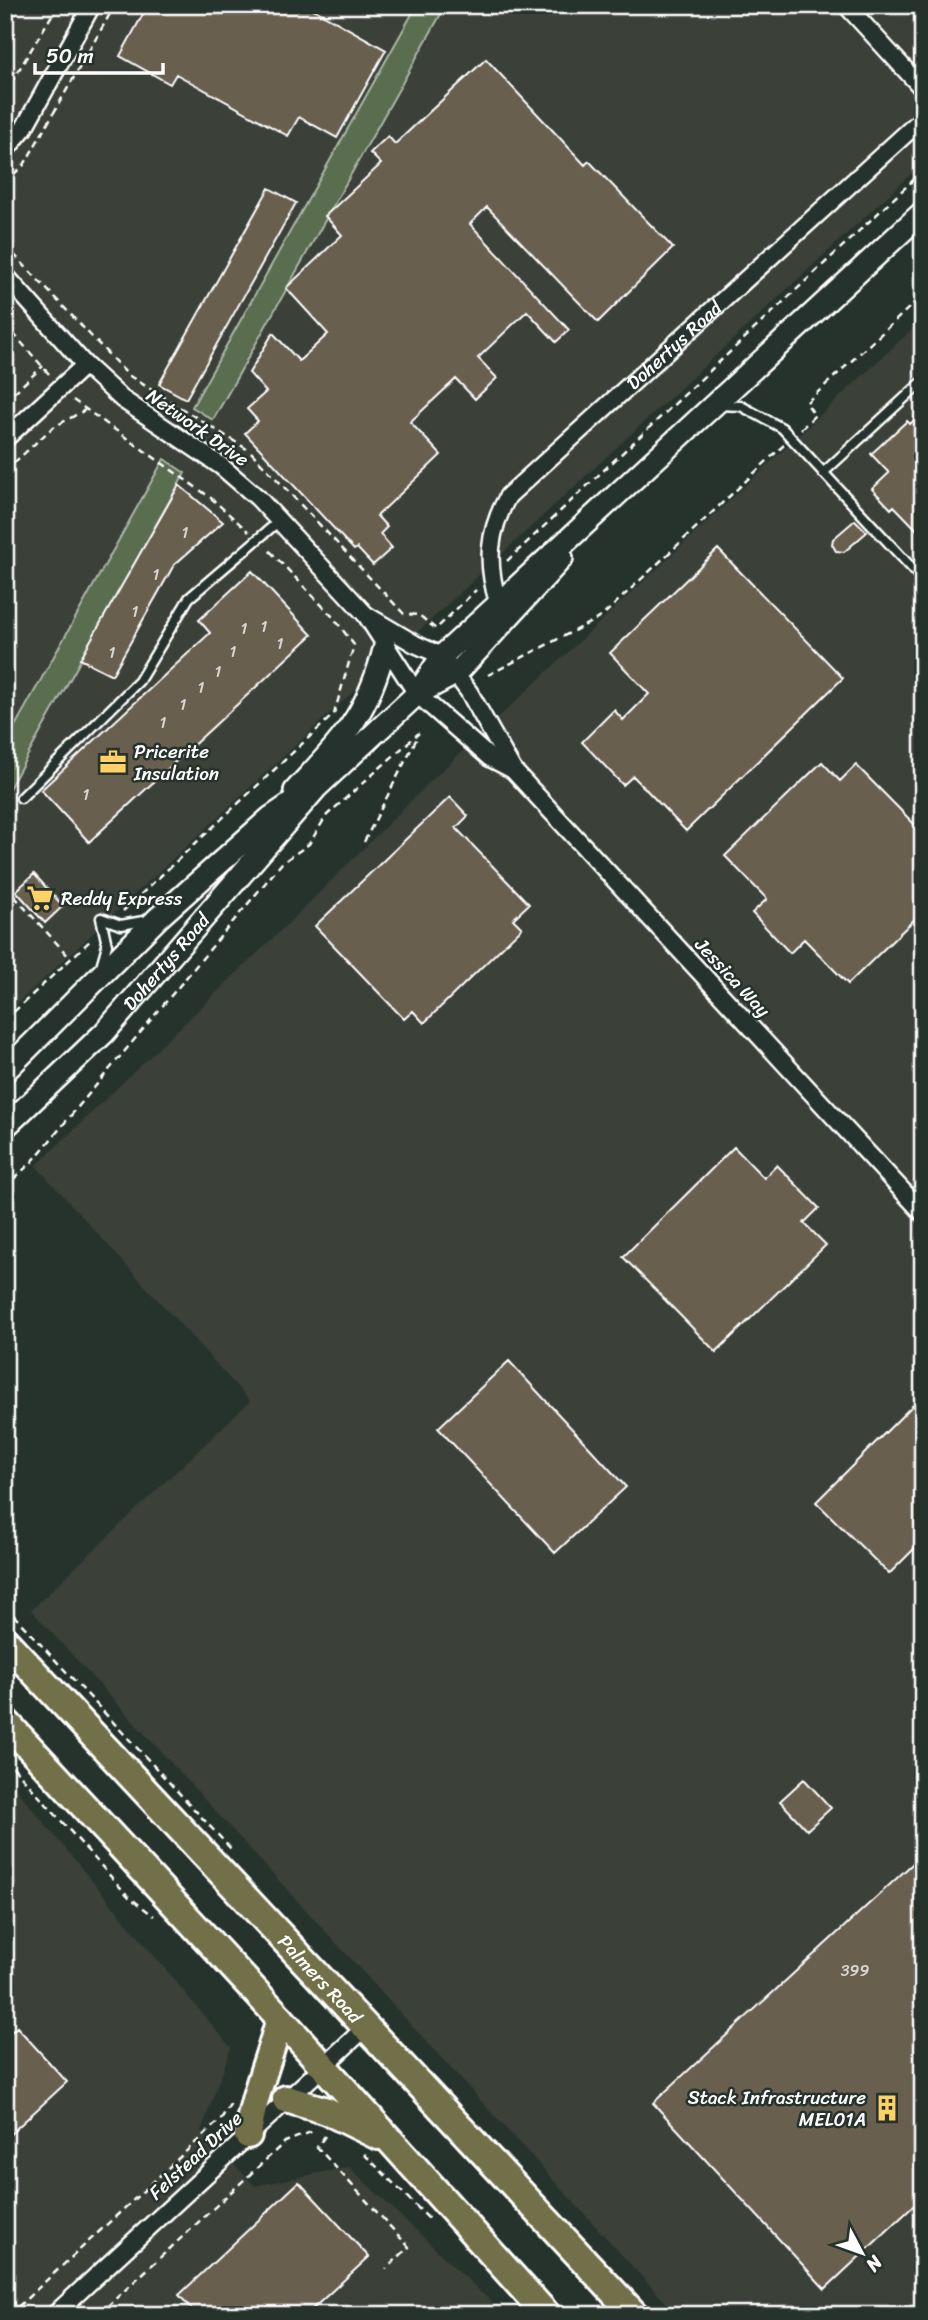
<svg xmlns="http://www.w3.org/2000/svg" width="928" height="2320" font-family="Sriracha,sans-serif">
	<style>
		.built { fill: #3a4038 }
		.green { fill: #5a6d50; stroke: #acb6a8; stroke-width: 2 }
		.building { fill: #675f50; stroke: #fff; stroke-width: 2 }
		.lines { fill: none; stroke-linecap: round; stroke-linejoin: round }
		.service-casing { stroke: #fff; stroke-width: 13 }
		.minor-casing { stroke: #fff; stroke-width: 21 }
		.secondary-casing { stroke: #fff; stroke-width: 26 }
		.trunk-casing { stroke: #fff; stroke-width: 32 }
		.path { stroke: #fff; stroke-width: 2.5; stroke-dasharray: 7 5; stroke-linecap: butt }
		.service { stroke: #26332d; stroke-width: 8 }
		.minor { stroke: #26332d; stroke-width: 16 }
		.secondary { stroke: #26332d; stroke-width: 21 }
		.trunk { stroke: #71704a; stroke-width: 26 }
		.labels { text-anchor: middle; stroke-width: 5; stroke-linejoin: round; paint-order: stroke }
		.number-label { font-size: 16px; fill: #d9d7d3 }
		.street-label { font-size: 19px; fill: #fff; stroke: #26332d }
		.poi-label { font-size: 19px; fill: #fff; stroke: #26332d; text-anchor: start }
	</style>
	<rect width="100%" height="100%" fill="#26332d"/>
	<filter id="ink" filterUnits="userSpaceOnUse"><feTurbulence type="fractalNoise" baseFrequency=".0143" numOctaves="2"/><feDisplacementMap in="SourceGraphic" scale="14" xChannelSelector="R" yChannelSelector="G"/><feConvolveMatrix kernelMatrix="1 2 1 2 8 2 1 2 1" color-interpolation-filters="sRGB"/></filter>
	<g filter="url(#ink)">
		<path class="built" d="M5 5H923V163L5 1015Z
			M923 319V2315H677L31 1610 250 1401 36 1166 299 913 435 777Z
			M5 1776 231 2048 201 2131 255 2186 349 2167 505 2315H5Z"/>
		<path class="green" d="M417 5H446L213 420 192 407Z
			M164 459 185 473 5 796V744Z"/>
		<path class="building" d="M148 5H306L386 50 337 138 299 117 288 136 176 74 170 84 120 56Z
			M486 59 585 165 589 161 673 248 598 322 487 207 470 224 569 330 556 342 527 311 478 358 497 378 475 399 456 379 410 422 441 455 377 516 387 527 380 534 392 548 373 565 357 548 354 550 245 433 258 421 247 409 266 392 249 373 273 333 299 361 328 334 286 288 342 235 325 216 381 164 370 153 388 136 395 144Z
			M269 188 296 203 186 399 159 384Z
			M923 412V536L894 506 891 509 872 489 889 473 871 454 907 421 910 424Z
			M179 485 223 522 174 565 112 675 80 659Z
			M855 520 867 532 844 552 836 551 832 544 833 539Z
			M718 549 843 678 686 831 633 776 623 785 582 742 614 710 623 720 649 694 610 653Z
			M252 571 312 635 89 842 41 790 210 633 199 620Z
			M822 762 840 781 856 765 923 833V911L848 984 804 939 790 953 752 913 767 899 725 856Z
			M450 797 468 816 456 828 529 904 513 919 522 928 424 1023 413 1011 404 1019 315 926Z
			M34 874 63 906 45 923 16 891Z
			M734 1147 764 1178 777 1165 819 1208 804 1223 826 1245 716 1352 623 1257Z
			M509 1361 626 1487 555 1553 438 1428Z
			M923 1395V1540L889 1574 816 1502Z
			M804 1779 831 1808 807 1830 780 1801Z
			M923 1854V2197L825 2289 653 2103Z
			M17 2027 67 2082 5 2139V2037Z
			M299 2182 369 2257 306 2315H197L179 2295Z"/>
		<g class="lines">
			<g class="service-casing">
				<path id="service" d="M718 405 741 406 782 428 923 580
					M823 473 923 381
					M21 798 139 681 189 598 279 521
					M101 918 121 925 149 920
					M101 966 107 945 101 918"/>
			</g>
			<g class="minor-casing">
				<g id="minor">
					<path d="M846 5 923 89"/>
					<path d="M5 151 24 128 92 5"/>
					<path d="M5 275 85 365 122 399 221 466 258 498 366 615 417 694 490 758 513 770"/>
					<path d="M5 439 85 365"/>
					<path id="s1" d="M498 602C486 563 488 532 508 496L923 118"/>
					<path d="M366 615 415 644 442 656 469 692 513 770 923 1213"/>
					<path d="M54 2315 366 2027"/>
				</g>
			</g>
			<g class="secondary-casing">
				<g id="secondary">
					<path d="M419 693 457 673 562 558"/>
					<path d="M295 791C343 738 367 717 385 646"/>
					<path d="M5 1071 158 918 270 818 295 801"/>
					<path id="s2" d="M5 1127 104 1033 317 787 417 694 442 656 923 212"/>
				</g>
			</g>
			<g class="trunk-casing">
				<g id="trunk">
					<path id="s3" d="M5 1641 635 2315"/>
					<path d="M5 1721 280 2018 547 2315"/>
					<path d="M286 2099 327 2111 378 2136"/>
					<path d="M248 2135C253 2094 270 2058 280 2018"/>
				</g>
			</g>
			<path class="path" d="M5 93 58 5
				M5 182 24 165 115 5
				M5 245 128 375 250 451 404 614 419 615 436 629 476 590
				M5 324 49 374
				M73 400 211 498 249 532
				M5 401 43 366
				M801 429 815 415 806 403 923 295
				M5 471 52 428 85 410
				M507 561 923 171
				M488 675 601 617 784 445
				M364 842 418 736
				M14 896 71 959
				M123 911 334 714 354 645 333 617 267 548
				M5 1020 92 939
				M5 1187 32 1162 282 863 309 844 327 815 419 733
				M5 1606 233 1851
				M5 1758 129 1897 154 1916
				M325 2136 317 2147 409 2247 386 2269
				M364 2154 431 2221
				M9 2315 221 2119 232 2101
				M98 2315 285 2142 316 2130"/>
			<use href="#service" class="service"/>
			<use href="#minor" class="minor"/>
			<use href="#secondary" class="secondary"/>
			<use href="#trunk" class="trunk"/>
		</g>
	</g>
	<defs>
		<g id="office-bare" transform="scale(2.1)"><path d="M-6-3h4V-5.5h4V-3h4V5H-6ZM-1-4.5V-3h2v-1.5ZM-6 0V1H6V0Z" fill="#ffd166" stroke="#26332d" stroke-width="2.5" paint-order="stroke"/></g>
		<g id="supermarket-bare" transform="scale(2.1)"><path d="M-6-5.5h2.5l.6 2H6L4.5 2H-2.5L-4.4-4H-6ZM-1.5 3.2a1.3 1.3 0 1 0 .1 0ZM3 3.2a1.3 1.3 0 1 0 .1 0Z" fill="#ffd166" stroke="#26332d" stroke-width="2.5" paint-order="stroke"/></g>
		<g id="building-bare" transform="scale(2.1)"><path d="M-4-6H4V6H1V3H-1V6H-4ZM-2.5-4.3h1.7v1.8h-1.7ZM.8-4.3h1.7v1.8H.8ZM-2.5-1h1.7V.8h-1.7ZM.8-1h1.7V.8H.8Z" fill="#ffd166" stroke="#26332d" stroke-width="2.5" paint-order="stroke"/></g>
	</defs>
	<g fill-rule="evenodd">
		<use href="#office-bare" x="113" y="762"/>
		<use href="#supermarket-bare" x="40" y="898"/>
		<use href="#building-bare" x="887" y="2108"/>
	</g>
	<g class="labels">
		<g class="number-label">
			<text x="185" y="538">1</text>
			<text x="156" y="580">1</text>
			<text x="135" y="617">1</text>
			<text x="264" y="632">1</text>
			<text x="244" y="634">1</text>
			<text x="280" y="649">1</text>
			<text x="233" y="657">1</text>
			<text x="112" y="658">1</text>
			<text x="218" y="677">1</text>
			<text x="201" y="693">1</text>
			<text x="183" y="710">1</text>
			<text x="163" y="728">1</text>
			<text x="86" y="800">1</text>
			<text x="855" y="1976">399</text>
		</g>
		<g class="street-label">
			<text dy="7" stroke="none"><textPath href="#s1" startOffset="334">Dohertys Road</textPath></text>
			<text transform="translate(198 427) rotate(35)" y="7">Network Drive</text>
			<text dy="7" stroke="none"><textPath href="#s2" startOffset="231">Dohertys Road</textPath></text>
			<text transform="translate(733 977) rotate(47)" y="7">Jessica Way</text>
			<text dy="7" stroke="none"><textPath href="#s3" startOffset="462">Palmers Road</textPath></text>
			<text transform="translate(195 2155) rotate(-43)" y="7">Felstead Drive</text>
		</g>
		<g class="poi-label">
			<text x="134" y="758">Pricerite<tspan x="134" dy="22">Insulation</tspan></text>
			<text x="61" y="905">Reddy Express</text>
			<text x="866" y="2104" text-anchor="end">Stack Infrastructure<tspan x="866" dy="22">MEL01A</tspan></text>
		</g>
	</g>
	<rect width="928" height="2320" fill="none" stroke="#26332d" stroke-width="28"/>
	<rect x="14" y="14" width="900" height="2292" fill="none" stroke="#fff" stroke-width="2.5" filter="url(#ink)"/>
	<g transform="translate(862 2253) rotate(131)" stroke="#26332d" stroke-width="5" paint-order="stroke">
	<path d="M0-5L12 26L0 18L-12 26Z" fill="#ffffff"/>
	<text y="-10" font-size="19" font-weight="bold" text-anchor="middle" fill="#ffffff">N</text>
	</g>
	<path d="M35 63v10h128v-10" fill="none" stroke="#ffffff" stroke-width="3.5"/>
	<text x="46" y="63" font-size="21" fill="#ffffff" stroke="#26332d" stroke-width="5" paint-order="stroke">50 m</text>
</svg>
